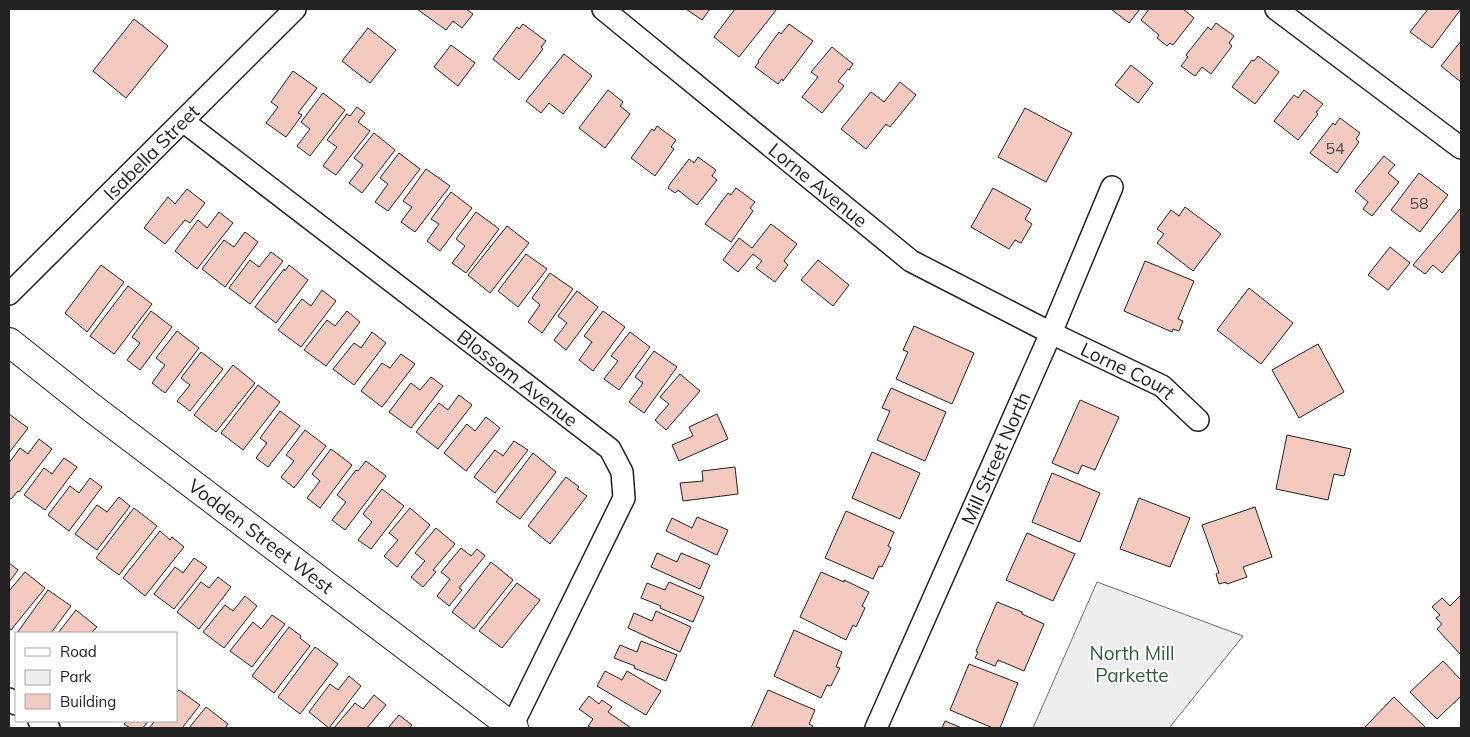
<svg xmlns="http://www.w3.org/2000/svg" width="1470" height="737" font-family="Mulish,sans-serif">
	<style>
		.green { fill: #eee; stroke: #6f6f6f }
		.building { fill: #f3c9c0; stroke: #222 }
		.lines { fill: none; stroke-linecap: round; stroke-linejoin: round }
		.street-casing { stroke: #222; stroke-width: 24 }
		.secondary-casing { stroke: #222; stroke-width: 30 }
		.street { stroke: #fff; stroke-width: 21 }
		.secondary { stroke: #fff; stroke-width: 28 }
		.labels { text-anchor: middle; stroke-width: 4; stroke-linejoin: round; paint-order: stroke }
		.number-label { font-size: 16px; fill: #564c4a }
		.street-label { font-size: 19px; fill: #222; stroke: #fff }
		.park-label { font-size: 19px; fill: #2f5e38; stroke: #fff }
	</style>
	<rect width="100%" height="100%" fill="#fff"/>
	<path class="green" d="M1097 582 1243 636 1169 728H1033Z"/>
	<path class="building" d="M417 9H466L473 14 462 28 453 21 446 30Z
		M686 9H710L702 20Z
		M735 9H777L739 57 714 37Z
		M1111 9H1140L1129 23Z
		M1149 9H1183L1194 18 1173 45 1170 43 1167 46 1157 38 1159 35 1141 20Z
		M1428 9H1461L1432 48 1410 32Z
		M134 19 168 46 126 98 93 71Z
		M1216 23 1234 36 1229 43 1232 46 1211 74 1202 67 1195 76 1181 66 1188 57 1186 55 1208 27 1211 30Z
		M523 24 546 41 541 47 543 49 519 80 493 59 517 27 519 29Z
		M789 24 813 41 783 81 782 79 778 84 755 67 759 62 758 61 779 32 781 34Z
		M368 28 396 50 370 83 342 61Z
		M1461 41V82L1441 66Z
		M451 45 475 63 458 86 434 67Z
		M832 47 853 64 849 70 848 69 838 81 844 86 822 113 802 97 818 77 811 72Z
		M564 54 592 76 563 114 549 103 541 113 526 101Z
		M1258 56 1279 72 1255 104 1232 87 1252 60 1254 61Z
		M1131 65 1153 83 1138 103 1115 85Z
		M293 71 317 88 298 113 302 115 286 137 266 123 278 107 271 102Z
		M900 82 916 95 890 127 886 124 866 149 841 129 871 92 884 102Z
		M608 90 623 102 620 106 630 114 605 148 579 128Z
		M1304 90 1323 104 1316 112 1318 114 1298 140 1274 121 1294 95 1298 98Z
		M323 93 345 110 310 156 297 146 310 129 301 122Z
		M357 107 365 113 358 122 370 131 336 175 323 166 337 147 327 140 347 114 350 116Z
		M1025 108 1072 133 1046 182 998 157Z
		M1340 118 1360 133 1356 139 1359 142 1337 173 1310 153 1333 123 1335 125Z
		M657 126 676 140 671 147 674 149 655 176 631 158 652 129 654 131Z
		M374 133 395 150 362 193 349 183 363 165 354 158Z
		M399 153 420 169 388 211 375 202 388 184 380 178Z
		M1384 156 1395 165 1388 173 1399 182 1372 216 1363 209 1368 202 1355 191Z
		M698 157 716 170 712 176 717 180 697 205 678 190 675 193 668 188 670 184 689 159 694 163Z
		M426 169 450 186 415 232 401 222 412 207 403 201Z
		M1419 173 1448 195 1420 232 1391 210Z
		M736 188 755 202 750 208 753 211 731 242 705 224 728 193 731 195Z
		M993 188 1031 209 1025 219 1032 224 1021 243 1015 240 1009 249 971 227Z
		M187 189 205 203 190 223 185 220 165 244 144 228 168 197 175 204Z
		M451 192 472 208 440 251 427 241 439 224 431 219Z
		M1185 207 1221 234 1193 271 1157 243 1164 234 1157 229 1171 210 1179 216Z
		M1460 209 1461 210V250L1442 273 1433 265 1425 274 1413 265Z
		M219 212 233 223 197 269 175 251 198 220 207 228Z
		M476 212 499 229 466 273 452 263 465 246 456 239Z
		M771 224 797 244 784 261 788 265 775 282 756 268 762 261 753 254 738 272 723 260 739 238 752 248Z
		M507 226 529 243 490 293 468 275Z
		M245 232 258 242 225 287 202 269 224 240 234 247Z
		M1390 247 1410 263 1388 290 1368 275Z
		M271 252 283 261 250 304 229 288 250 260 259 267Z
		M526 254 547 269 518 307 498 291Z
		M818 260 849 285 833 306 801 280Z
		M1145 261 1194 281 1178 319 1183 321 1179 331 1173 329 1172 332 1124 311Z
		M101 265 124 282 87 332 65 313Z
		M289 265 308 280 276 323 255 307 284 269 285 271Z
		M550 273 573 289 542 333 528 322 540 305 532 298Z
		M128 286 152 304 114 354 90 336Z
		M1249 288 1293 323 1261 364 1217 330Z
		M322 290 336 301 301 347 278 330 302 299 311 306Z
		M577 291 598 307 566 350 554 340 567 323 558 316Z
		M151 311 172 327 140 370 127 360 140 343 132 337Z
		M347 311 360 322 326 366 304 350 327 320 335 326Z
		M603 311 625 327 593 371 579 360 592 342 584 336Z
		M914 326 974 353 952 404 896 379 908 352 903 350Z
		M177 331 199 348 165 393 152 383 165 365 156 358Z
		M372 332 386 343 354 385 333 369 354 343 361 348Z
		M630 332 650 347 619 390 604 379 618 361 611 356Z
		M1318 344 1344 392 1299 418 1272 370Z
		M654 351 677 367 644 413 629 402 643 383 635 377Z
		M201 352 223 369 190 411 177 401 190 385 181 378Z
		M401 354 415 364 382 407 361 391 382 363 390 368Z
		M233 365 255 383 216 432 194 415Z
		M680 374 700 391 666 430 655 420 669 404 660 397Z
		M431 377 443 386 411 428 389 412 411 383 420 390Z
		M258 385 280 402 243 450 221 433Z
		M891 388 946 412 925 461 877 440 890 411 882 408Z
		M459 395 472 405 438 449 416 432 439 403 448 410Z
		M1080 400 1119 417 1095 470 1082 465 1078 474 1052 463Z
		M280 411 300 426 268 467 256 458 267 443 260 438Z
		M9 414 28 428 9 453Z
		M717 414 728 439 679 461 672 445 693 436 689 427Z
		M486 417 500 428 466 471 444 453 467 424 475 431Z
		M305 430 326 446 294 488 281 477 294 461 286 455Z
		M1287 435 1351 449 1344 476 1334 474 1328 500 1276 489Z
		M39 439 52 449 19 492 18 491 11 499 9 498V463L20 448 28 454Z
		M514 441 528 450 495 493 474 477 495 450 503 456Z
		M331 449 352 465 320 508 307 498 320 481 312 474Z
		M872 452 920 473 900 519 852 498Z
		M533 453 556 472 520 519 496 502Z
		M64 458 77 467 45 510 24 495 44 468 52 474Z
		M366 461 386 476 345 530 332 520 346 502 337 495 356 470 358 471Z
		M735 467 738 494 683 501 680 483 703 481 702 471Z
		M1052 473 1100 493 1080 542 1032 522Z
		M566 477 579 487 577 489 587 496 550 544 528 526Z
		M90 478 102 487 69 531 48 515 70 486 79 493Z
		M382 489 404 506 371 549 358 540 372 522 363 514Z
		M119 497 130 506 97 550 75 534 97 505 107 512Z
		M1139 498 1190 518 1170 567 1120 549Z
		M1255 507 1272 557 1243 567 1247 577 1227 584 1226 582 1219 584 1216 574 1219 573 1202 525Z
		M134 508 157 526 119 575 96 558Z
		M410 508 430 525 397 567 384 556 398 540 389 533Z
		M846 511 894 532 888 546 891 548 882 567 879 566 873 579 825 558Z
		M697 517 728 530 717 555 666 531 672 518 692 528Z
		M436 528 455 544 433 570 436 572 423 587 411 577 425 561 415 553Z
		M160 531 170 540 172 537 184 547 145 596 123 578Z
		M1027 533 1075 554 1053 601 1006 580Z
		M461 548 471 556 477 549 485 556 459 588 462 590 449 606 437 596 450 579 441 572Z
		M657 553 677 562 681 553 710 565 700 589 651 567Z
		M194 558 207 567 174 609 154 594 175 567 183 573Z
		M491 562 513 580 474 629 452 612Z
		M9 563 18 570 9 582Z
		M25 572 45 588 11 630 9 628V591Z
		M821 572 844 582V580L869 592 862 606 865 608 856 627 853 625 846 640 800 617Z
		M218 577 231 587 199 629 177 612 201 582 209 588Z
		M669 582 704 597 693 622 660 608 661 606 641 598 647 583 665 590Z
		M517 583 540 600 502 648 479 631Z
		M48 590 71 606 51 633H17Z
		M1461 595V655L1437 629 1442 624 1436 618 1440 615 1432 607 1442 598 1450 606Z
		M245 596 257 606 224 648 203 632 225 605 233 611Z
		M997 602 1022 612V614L1044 624 1024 671 998 660 995 666 975 658 978 652 976 651Z
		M76 610 97 627 91 633H58Z
		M656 611 691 627 680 652 628 628 634 613 652 621Z
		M272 615 285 624 252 667 230 651 253 622 261 629Z
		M289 627 301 636 300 638 310 646 274 693 252 676Z
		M794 630 842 652 836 667 840 668 831 686 827 685 821 698 774 676Z
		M641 641 677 655 666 681 634 668 635 666 614 658 620 645 637 652Z
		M315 647 338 664 300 714 278 697Z
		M1443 661 1461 680V696L1437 719 1410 692Z
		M969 664 1018 683 1000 728H993L950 710Z
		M605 671 622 680 627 671 661 691 646 715 597 686Z
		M349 676 361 686 329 728 309 712 330 684 338 690Z
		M179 690 200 705 182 728H149L155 721H176V693Z
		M768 690 815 710 809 724 813 726 812 728H751Z
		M374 695 386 705 367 728H334L355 703 363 709Z
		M589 696 599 704 602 700 612 707 608 712 631 728H592L588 726 593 719 579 709Z
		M1394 697 1426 728H1364Z
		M206 707 228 724 225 728H189Z
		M399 715 412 725 409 728H388Z
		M127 721H148L143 728H130L124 724Z
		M945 721 962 728H942Z"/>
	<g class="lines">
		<g class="street-casing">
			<g id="street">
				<path id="s1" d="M603 9 911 261 1051 333 1162 386 1198 420"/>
				<path d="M1276 9 1461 148"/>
				<path id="s2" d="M183 121 610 449 622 472 624 498 512 726"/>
				<path id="s3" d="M9 294 295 9"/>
				<path d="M9 699 16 704"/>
				<path d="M39 721 49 728"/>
				<path id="s4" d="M876 728 1051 333 1112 187"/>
			</g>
		</g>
		<g class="secondary-casing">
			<g id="secondary">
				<path id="s5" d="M9 342 92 408 514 728"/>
			</g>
		</g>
		<use href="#street" class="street"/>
		<use href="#secondary" class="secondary"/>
	</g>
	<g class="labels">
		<g class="number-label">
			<text x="1335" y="154">54</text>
			<text x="1419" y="209">58</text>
		</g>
		<g class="street-label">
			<text dy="7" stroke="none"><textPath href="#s3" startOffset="201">Isabella Street</textPath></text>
			<text dy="7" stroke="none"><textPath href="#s1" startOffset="278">Lorne Avenue</textPath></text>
			<text dy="7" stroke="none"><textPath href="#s1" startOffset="641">Lorne Court</textPath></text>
			<text dy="7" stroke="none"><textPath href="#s2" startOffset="422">Blossom Avenue</textPath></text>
			<text dy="7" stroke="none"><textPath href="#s4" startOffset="295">Mill Street North</textPath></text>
			<text dy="7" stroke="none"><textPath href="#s5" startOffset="318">Vodden Street West</textPath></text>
		</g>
		<g class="park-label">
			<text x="1132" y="660">North Mill<tspan x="1132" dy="22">Parkette</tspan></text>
		</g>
	</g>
	<rect width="1470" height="737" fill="none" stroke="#222222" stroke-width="20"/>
	<rect x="15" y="632" width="162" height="90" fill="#ffffff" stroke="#a7a7a7"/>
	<rect x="25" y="648" width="25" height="8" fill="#ffffff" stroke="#a7a7a7"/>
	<text x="60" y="657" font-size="15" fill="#222222">Road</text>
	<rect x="25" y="670" width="25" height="15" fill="#eeeeee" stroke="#a7a7a7"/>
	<text x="60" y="682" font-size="15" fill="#222222">Park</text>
	<rect x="25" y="694" width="25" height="15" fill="#f3c9c0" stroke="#a7a7a7"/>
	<text x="60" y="707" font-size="15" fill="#222222">Building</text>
</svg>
